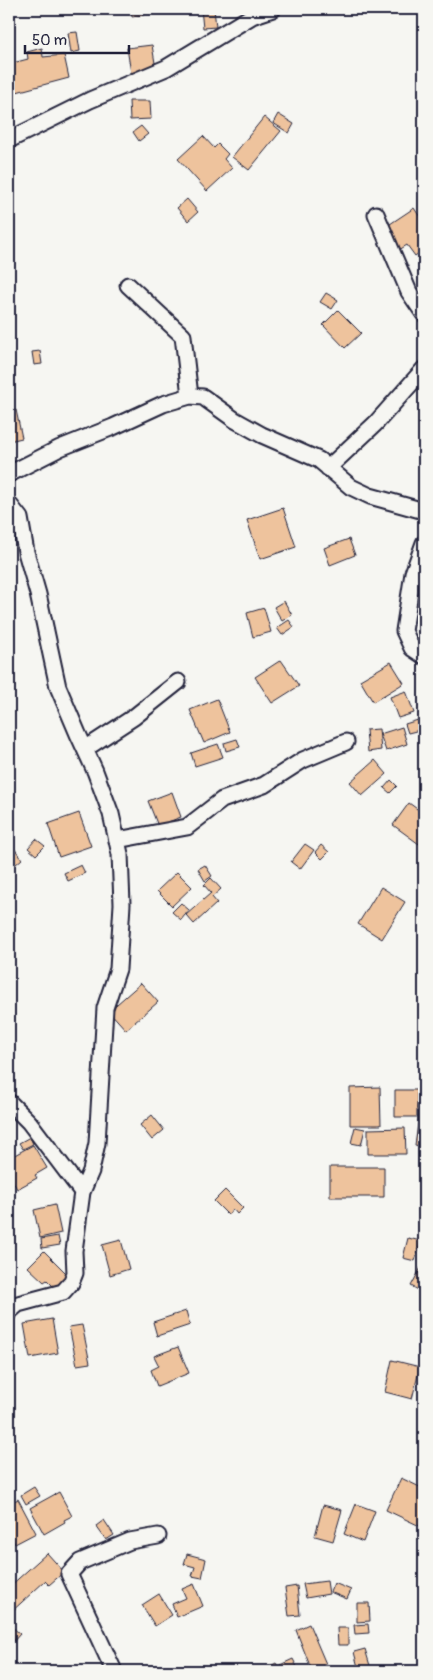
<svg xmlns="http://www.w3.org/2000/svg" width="433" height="1680" font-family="Pangolin,sans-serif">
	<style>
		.building { fill: #eec39d; stroke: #22223b }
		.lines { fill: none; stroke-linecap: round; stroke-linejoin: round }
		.street-casing { stroke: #22223b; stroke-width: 19 }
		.street { stroke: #f6f6f2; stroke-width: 15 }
	</style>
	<rect width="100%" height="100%" fill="#f6f6f2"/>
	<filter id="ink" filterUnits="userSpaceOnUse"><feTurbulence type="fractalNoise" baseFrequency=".02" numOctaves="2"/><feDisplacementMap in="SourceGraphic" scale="10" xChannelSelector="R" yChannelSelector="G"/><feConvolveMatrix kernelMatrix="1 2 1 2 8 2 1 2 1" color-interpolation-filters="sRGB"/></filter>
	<g filter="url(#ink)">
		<path class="building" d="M131 9H144V15L132 17Z
			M201 9H214L216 27 203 28Z
			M77 32 80 51 71 53 68 33Z
			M152 45 156 69 131 73 127 48Z
			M42 48 43 57 64 55 69 78 9 94V64L28 59 27 52Z
			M129 101H150L151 119 130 120Z
			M278 114 294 124 289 133 273 123Z
			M264 117 281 131 249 170 232 157Z
			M141 126 148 134 139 141 133 132Z
			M203 136 214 148 218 144 228 154 224 159 232 168 207 191 178 159Z
			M187 199 198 212 188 221 177 208Z
			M414 208 424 223V249L415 256 407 245 399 250 384 228Z
			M326 293 338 300 332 309 320 302Z
			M338 310 361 333 345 348 323 325Z
			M40 351 42 364 34 365 32 352Z
			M16 410 22 438 9 441V412Z
			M283 508 296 547 260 559 247 520Z
			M349 539 355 555 330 565 324 548Z
			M284 601 292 615 282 621 274 607Z
			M264 608 271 632 253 637 247 613Z
			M289 620 294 627 282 635 277 628Z
			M281 660 299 686 272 703 255 677Z
			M391 662 404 683 373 702 360 680Z
			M406 691 414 713 398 718 390 697Z
			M217 699 230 732 204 743 190 710Z
			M418 720 420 730 408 733 405 724Z
			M402 727 407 744 386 751 380 734Z
			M379 729 381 750 368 752 366 730Z
			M237 739 240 747 226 751 224 743Z
			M218 744 223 757 195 766 191 753Z
			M375 760 387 774 362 796 350 782Z
			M391 780 397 786 390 793 384 788Z
			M172 792 181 817 158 826 148 801Z
			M409 803 424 814V836L419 844 393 825Z
			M79 813 91 846 59 857 48 824Z
			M36 839 45 846 36 855 28 848Z
			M305 844 314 850 300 869 291 862Z
			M321 845 329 852 322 859 315 852Z
			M14 848 22 859 9 870V853Z
			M81 865 85 873 68 881 64 873Z
			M205 865 212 876 205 881 198 869Z
			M177 872 192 887 172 906 157 891Z
			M211 878 221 889 212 897 217 903 194 924 186 915 211 893 204 885Z
			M381 887 405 902 382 939 358 924Z
			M181 903 189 910 181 920 172 912Z
			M141 983 158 1002 126 1030 109 1011Z
			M9 1038 15 1053 9 1056Z
			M380 1087 381 1125H350V1088Z
			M395 1090H417V1117H395Z
			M419 1091 424 1092V1147L415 1145 420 1109H417Z
			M152 1115 164 1130 152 1140 140 1125Z
			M355 1127 365 1129 361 1145 351 1143Z
			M405 1128 406 1154H368V1129Z
			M30 1137 33 1144 23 1149 19 1143Z
			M33 1145 47 1168 35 1175 37 1178 17 1189 9 1174V1158Z
			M330 1167H384V1197H330Z
			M225 1190 243 1208 237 1214 233 1209 228 1215 214 1201Z
			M55 1205 61 1233 40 1238 34 1210Z
			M58 1236 60 1245 42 1248 41 1239Z
			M408 1238 421 1241 415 1261 403 1258Z
			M121 1240 129 1269 110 1275 102 1245Z
			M44 1251 68 1275 55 1288 47 1280 44 1282 28 1267Z
			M423 1264 424 1265V1293L411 1286Z
			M186 1311 190 1325 157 1336 153 1322Z
			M52 1319 58 1353 30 1358 24 1324Z
			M82 1325 90 1363 77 1365 69 1327Z
			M178 1347 189 1373 157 1386 151 1370 159 1366 154 1356Z
			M392 1360 420 1367 412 1399 385 1392Z
			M401 1478 424 1489V1528L386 1510Z
			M34 1487 40 1496 26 1504 21 1495Z
			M59 1492 72 1516 64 1520 65 1522 44 1534 30 1508Z
			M18 1499 36 1533 15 1544 9 1531V1504Z
			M356 1504 375 1511 363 1542 344 1534Z
			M323 1505 342 1510 333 1541 315 1536Z
			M104 1520 114 1535 106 1540 96 1526Z
			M47 1553 64 1572 49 1585 45 1581 10 1613 9 1611V1587Z
			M187 1554 206 1559 202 1578 192 1576 195 1567 184 1564Z
			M327 1581 329 1594 306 1598 303 1584Z
			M334 1583 351 1590 347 1599 330 1592Z
			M194 1584 203 1606 177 1617 172 1604 186 1598 182 1589Z
			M297 1586 300 1615 289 1616 285 1588Z
			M159 1594 172 1615 155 1626 142 1605Z
			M357 1603H369L370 1621 357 1622Z
			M309 1624 329 1671H312L296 1630Z
			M368 1624 369 1633 355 1634 354 1625Z
			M10 1625 20 1634 12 1643 9 1641Z
			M337 1628H348V1645H338Z
			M365 1649 371 1669 359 1671 354 1652Z
			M293 1659 299 1671H283L280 1665Z
			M276 1663 281 1671H261Z"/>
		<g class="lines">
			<g class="street-casing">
				<path id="street" d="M9 140 90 100 166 68 252 16 273 9
					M376 214 409 292 424 314
					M128 285 183 336 190 396
					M328 468 375 424 424 369
					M9 474 60 448 113 427 163 404 190 396 203 397 235 420 262 435 319 460 351 487 370 496 424 511
					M9 504 20 518 26 552 38 594 58 687 78 734 95 771 111 814 120 854 122 904 118 969 105 1008 97 1143 91 1171 82 1192 74 1251 75 1273 71 1283 63 1292 18 1304 9 1312
					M424 543 413 573 404 631 412 648 424 656
					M85 749 134 717 178 682
					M117 840 187 827 222 800 264 785 303 760 346 742
					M9 1102 29 1122 82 1192
					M114 1671 69 1574 80 1562 130 1541 158 1536"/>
			</g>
			<use href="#street" class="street"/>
		</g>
	</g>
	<rect width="433" height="1680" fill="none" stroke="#f6f6f2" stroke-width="30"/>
	<rect x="15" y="15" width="403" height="1650" fill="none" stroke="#22223b" stroke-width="2" filter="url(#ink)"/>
	<path d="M25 45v8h104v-8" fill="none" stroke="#22223b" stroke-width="2.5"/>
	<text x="32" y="45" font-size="15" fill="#22223b" stroke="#f6f6f2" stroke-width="4" paint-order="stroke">50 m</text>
</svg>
